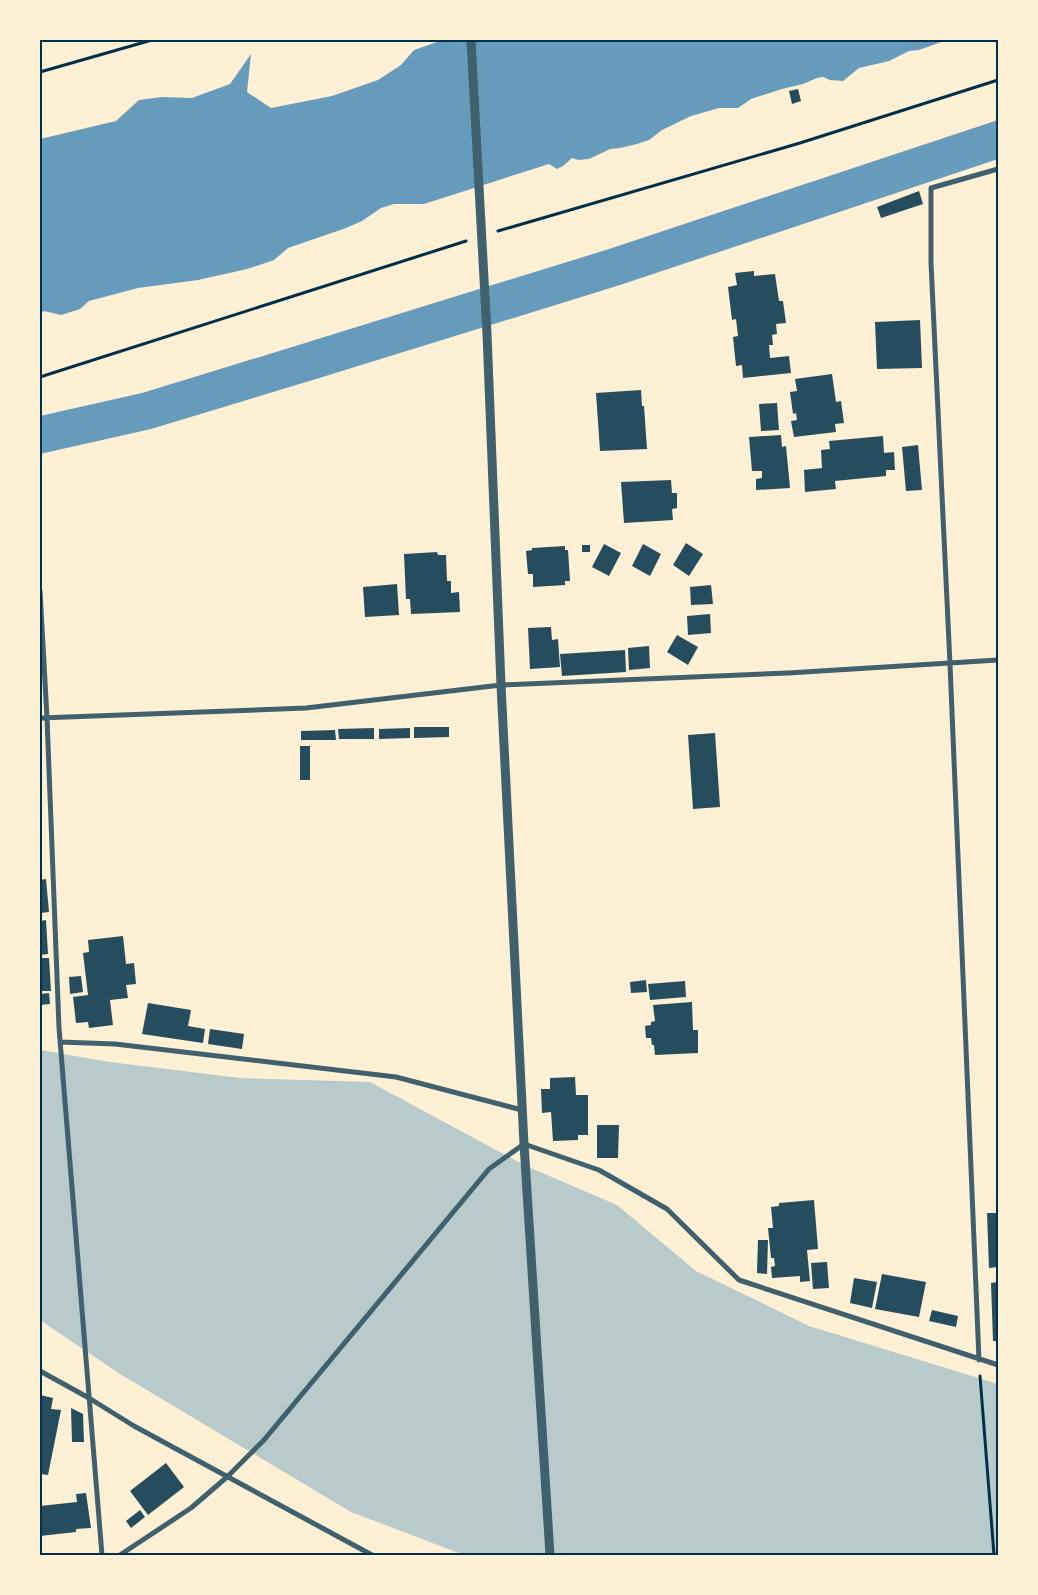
<svg xmlns="http://www.w3.org/2000/svg" width="1038" height="1595" font-family="Lato,sans-serif">
	<style>
		.green { fill: #b9caca }
		.water { fill: #669bbc }
		.building { fill: #264d5e }
		.lines { fill: none; stroke-linecap: round; stroke-linejoin: round }
		.path { stroke: #003049; stroke-width: 3 }
		.minor { stroke: #3f606c; stroke-width: 5 }
		.tertiary { stroke: #3f606c; stroke-width: 9 }
		.neatline { fill: none; stroke: #003049; stroke-width: 2 }
	</style>
	<rect width="100%" height="100%" fill="#fdf0d5"/>
	<path class="green" d="M40 1050 110 1062 240 1078 370 1082 526 1166 617 1205 696 1271 809 1326 998 1384V1555H464L351 1512 120 1374 40 1320Z"/>
	<path class="water" d="M443 40H947L919 50 909 51 889 61 859 68 843 81 830 80 823 77 817 78 803 84 782 89 751 99 738 108H719L691 116 662 130 649 140 637 144 620 148 610 149 589 159 578 160 572 158 563 166 557 169 549 164 424 204H394L381 208 362 221 346 228 288 248 274 260 247 269 198 280 138 288 89 301 80 309 61 315 44 311 40 314V139L116 121 139 100 162 97 192 98 230 84 251 54 247 92 271 108 332 96 378 80 401 65 414 50Z
		M998 120V159L620 285 316 379 151 429 40 454V416L142 393 305 343 609 249Z"/>
	<path class="building" d="M798 89 801 101 792 104 789 91Z
		M919 191 923 204 881 218 877 207Z
		M754 271V276L775 274 779 301H783L786 323 776 324 777 334 772 335 773 345H769L770 358 789 356 791 373 743 378 742 365 736 366 733 337 738 336 736 319 732 320 728 287 737 285 735 273Z
		M920 320 922 368 877 369 875 322Z
		M832 374 836 402 841 401 844 423 835 424 836 432 794 437 791 421 797 420 796 413 793 414 790 392 797 391 795 379Z
		M641 390 642 406H644L647 449 600 451 596 393Z
		M777 403 779 430 761 431 759 404Z
		M781 435 782 447 786 446 790 488 756 490V479L762 478V471H752L749 437Z
		M883 436 884 453 894 452 895 470H886V476L835 481 836 489 805 492 804 470 822 468 821 450 830 449 829 441Z
		M918 445 922 490 906 491 902 447Z
		M671 480 672 493H677V508L672 509 673 520 624 523 621 482Z
		M686 543 703 554 689 576 673 565Z
		M604 544 621 553 609 576 592 567Z
		M643 544 661 554 650 576 632 566Z
		M582 545H590V552H582Z
		M565 546V550H568L570 581H565V585L533 587V574H528L526 551 532 550V548Z
		M437 552 438 555H446L447 581H451V593L459 592 460 612 411 614 410 599H406L404 554Z
		M397 584 399 615 365 617 363 587Z
		M711 585 713 604 691 605 690 587Z
		M710 614 711 633 688 635 687 616Z
		M551 627 552 640 558 639 560 667 530 669 528 628Z
		M677 635 698 647 688 665 667 652Z
		M649 646 650 668 629 670 628 648Z
		M625 650 626 672 562 676 560 654Z
		M414 727H449V737L414 738Z
		M374 728V739H339L338 729Z
		M410 728V738L379 739V729Z
		M335 730 336 740H301V731Z
		M715 733 720 807 693 809 688 735Z
		M300 746H310V780H300Z
		M46 879 49 912 40 913V880Z
		M46 920 48 954 40 955V921Z
		M123 936 126 964 134 963 136 984 126 985 128 998 110 1000 113 1025 89 1028 88 1022 76 1023 73 997 88 995 83 953 89 952 88 940Z
		M40 958H49L51 991H40Z
		M81 976 83 992 70 994 69 977Z
		M646 980 647 992 631 993 630 982Z
		M685 981 686 997 650 1000 648 984Z
		M49 993 50 1004 40 1005V994Z
		M692 1002 693 1030H698V1053L655 1055 654 1045H652L651 1038H646L645 1026 651 1025V1022L655 1021 653 1005Z
		M148 1003 191 1010 188 1026 205 1029 203 1043 142 1034Z
		M210 1029 244 1034 242 1049 208 1044Z
		M575 1077 576 1095H588V1135H578V1140L553 1141 551 1112 542 1113 541 1089H550V1078Z
		M597 1125H619L618 1158H597Z
		M814 1200 818 1249 807 1250 810 1281 800 1282V1276L772 1278 771 1267 775 1266 774 1258H771L768 1228H773L771 1207 779 1206V1203Z
		M987 1213H998V1267L989 1268Z
		M758 1240H768L767 1274 757 1273Z
		M827 1262 829 1288 813 1289 811 1263Z
		M882 1274 926 1282 919 1317 875 1309Z
		M854 1278 877 1282 872 1308 850 1303Z
		M998 1282V1341H993L991 1283Z
		M932 1310 958 1316 956 1327 929 1321Z
		M40 1395 53 1398 51 1409 61 1410 48 1475 40 1474Z
		M71 1408 83 1414 84 1442H72Z
		M166 1463 184 1487 148 1515 130 1491Z
		M86 1493 91 1528 76 1529V1532L40 1536V1506L77 1502 76 1494Z
		M140 1510 145 1517 131 1528 126 1521Z"/>
	<g class="lines">
		<path class="path" d="M40 72 152 40
			M498 231 800 143 998 80
			M40 377 466 241
			M980 1376 994 1555"/>
		<path class="minor" d="M40 591 47 718 59 1028 102 1555
			M40 718 306 708 501 685 788 673 998 660
			M60 1042 115 1044 396 1077 522 1110
			M979 1360 950 664 931 263V188L998 169
			M40 1371 89 1398 134 1426 372 1555
			M120 1555 191 1508 227 1477 264 1440 489 1169 524 1144 599 1170 667 1209 739 1280 998 1365"/>
		<path class="tertiary" d="M471 40 487 334 501 685 524 1144 550 1555"/>
	</g>
	<rect width="1038" height="1595" fill="none" stroke="#fdf0d5" stroke-width="82"/>
	<rect x="41" y="41" width="956" height="1513" class="neatline"/>
</svg>
